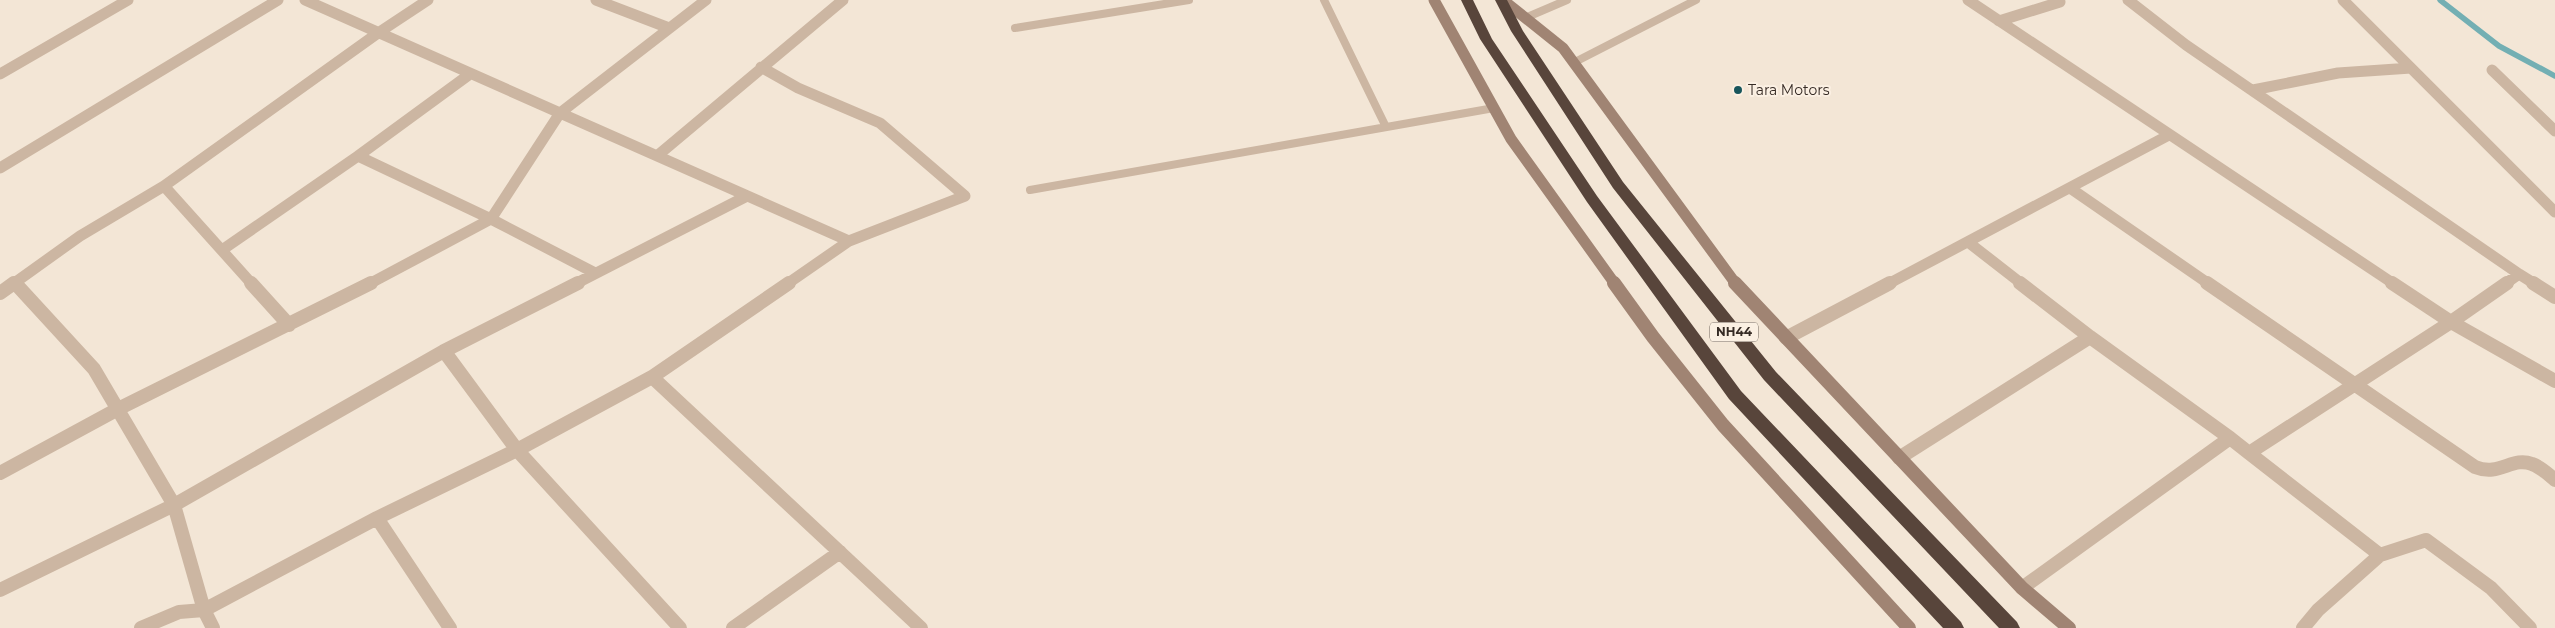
<svg xmlns="http://www.w3.org/2000/svg" width="2555" height="628" font-family="Montserrat,sans-serif">
	<style>
		.lines { fill: none; stroke-linecap: round; stroke-linejoin: round }
		.stream { stroke: #73afb3; stroke-width: 5.5 }
		.lane { stroke: #ccb6a2; stroke-width: 8 }
		.street-far1 { stroke: #ccb6a2; stroke-width: 11 }
		.street { stroke: #ccb6a2; stroke-width: 14 }
		.secondary-far1 { stroke: #a08473; stroke-width: 11 }
		.secondary { stroke: #a08473; stroke-width: 14 }
		.highway { fill: #58453b; fill-rule: evenodd }
		.poi-dot { fill: #17555b; stroke: #fbf0e3; stroke-width: 2 }
		.labels { text-anchor: middle; stroke-width: 4; stroke-linejoin: round; paint-order: stroke }
		.shield { fill: #fbf0e3; stroke: #71665e; stroke-width: 1 }
		.shield-label { font-size: 12px; font-weight: bold; fill: #362b25 }
		.poi-label { font-size: 14px; fill: #362b25; stroke: #fbf0e3; text-anchor: start }
	</style>
	<rect width="100%" height="100%" fill="#f3e6d6"/>
	<g class="lines">
		<path class="stream" d="M2440 0 2499 46 2555 76"/>
		<path class="lane" d="M1324 0 1386 127
			M1525 18 1567 0
			M1015 28 1189 0
			M1573 63 1696 0
			M1030 190 1494 108"/>
		<path class="street-far1" d="M305 0 849 241 787 284
			M596 0 669 28
			M1968 0 2394 284
			M2128 0 2186 45 2519 274
			M2343 0 2555 212
			M1999 21 2060 2
			M761 67 798 88 880 123 965 196 849 241
			M2492 70 2555 131
			M0 74 128 0
			M470 74 358 156 491 219 595 273
			M2253 90 2338 73 2411 68
			M657 156 843 0
			M0 168 278 0
			M164 186 252 284
			M2070 188 2209 284
			M1968 242 2022 284
			M222 250 358 156
			M13 284 80 236 164 186 378 33 428 0
			M369 284 491 219 560 113 706 0
			M575 284 747 196
			M1888 284 2169 135
			M2505 284 2519 274 2535 284"/>
		<path class="street" d="M15 283 94 369 174 505 204 610 213 628
			M251 283 289 325
			M789 283 652 377 921 628
			M2020 283 2090 337 2230 438
			M2207 283 2475 467C2500 477 2512 456 2532 464 2541 467 2548 474 2555 480
			M2392 283 2451 322 2555 381
			M2533 283 2555 297
			M0 293 14 283
			M1786 338 1890 283
			M652 377 517 450 680 628
			M2249 453 2380 555 2426 540 2491 588 2530 628
			M1899 458 2090 337
			M0 473 118 409 371 283
			M377 518 450 628
			M2022 588 2230 438 2249 453 2451 322 2507 283
			M0 590 174 505 444 351 578 283
			M141 628 179 612 204 610 377 518 517 450 444 351
			M733 628 840 552
			M2303 628 2318 610 2380 555"/>
		<path class="secondary-far1" d="M1434 0 1511 139 1615 284
			M1503 0 1563 48 1736 284"/>
		<path class="secondary" d="M1614 283 1653 337 1723 425 1909 628
			M1735 283 2022 588 2069 628"/>
		<path class="highway" d="M1461 0H1473L1492 39 1597 196 1741 391 1961 622 1964 628H1943L1729 399 1587 202 1480 39Z
			M1495 0H1507L1523 31 1623 182 1776 372 2017 622 2020 628H1999L1764 380 1613 188 1511 31Z"/>
	</g>
	<circle class="poi-dot" cx="1738" cy="90" r="5"/>
	<g class="labels">
		<rect class="shield" x="1710" y="322.5" width="48" height="19" rx="4"/>
		<g class="shield-label">
			<text x="1734" y="336">NH44</text>
		</g>
		<g class="poi-label">
			<text x="1748" y="95">Tara Motors</text>
		</g>
	</g>
</svg>
